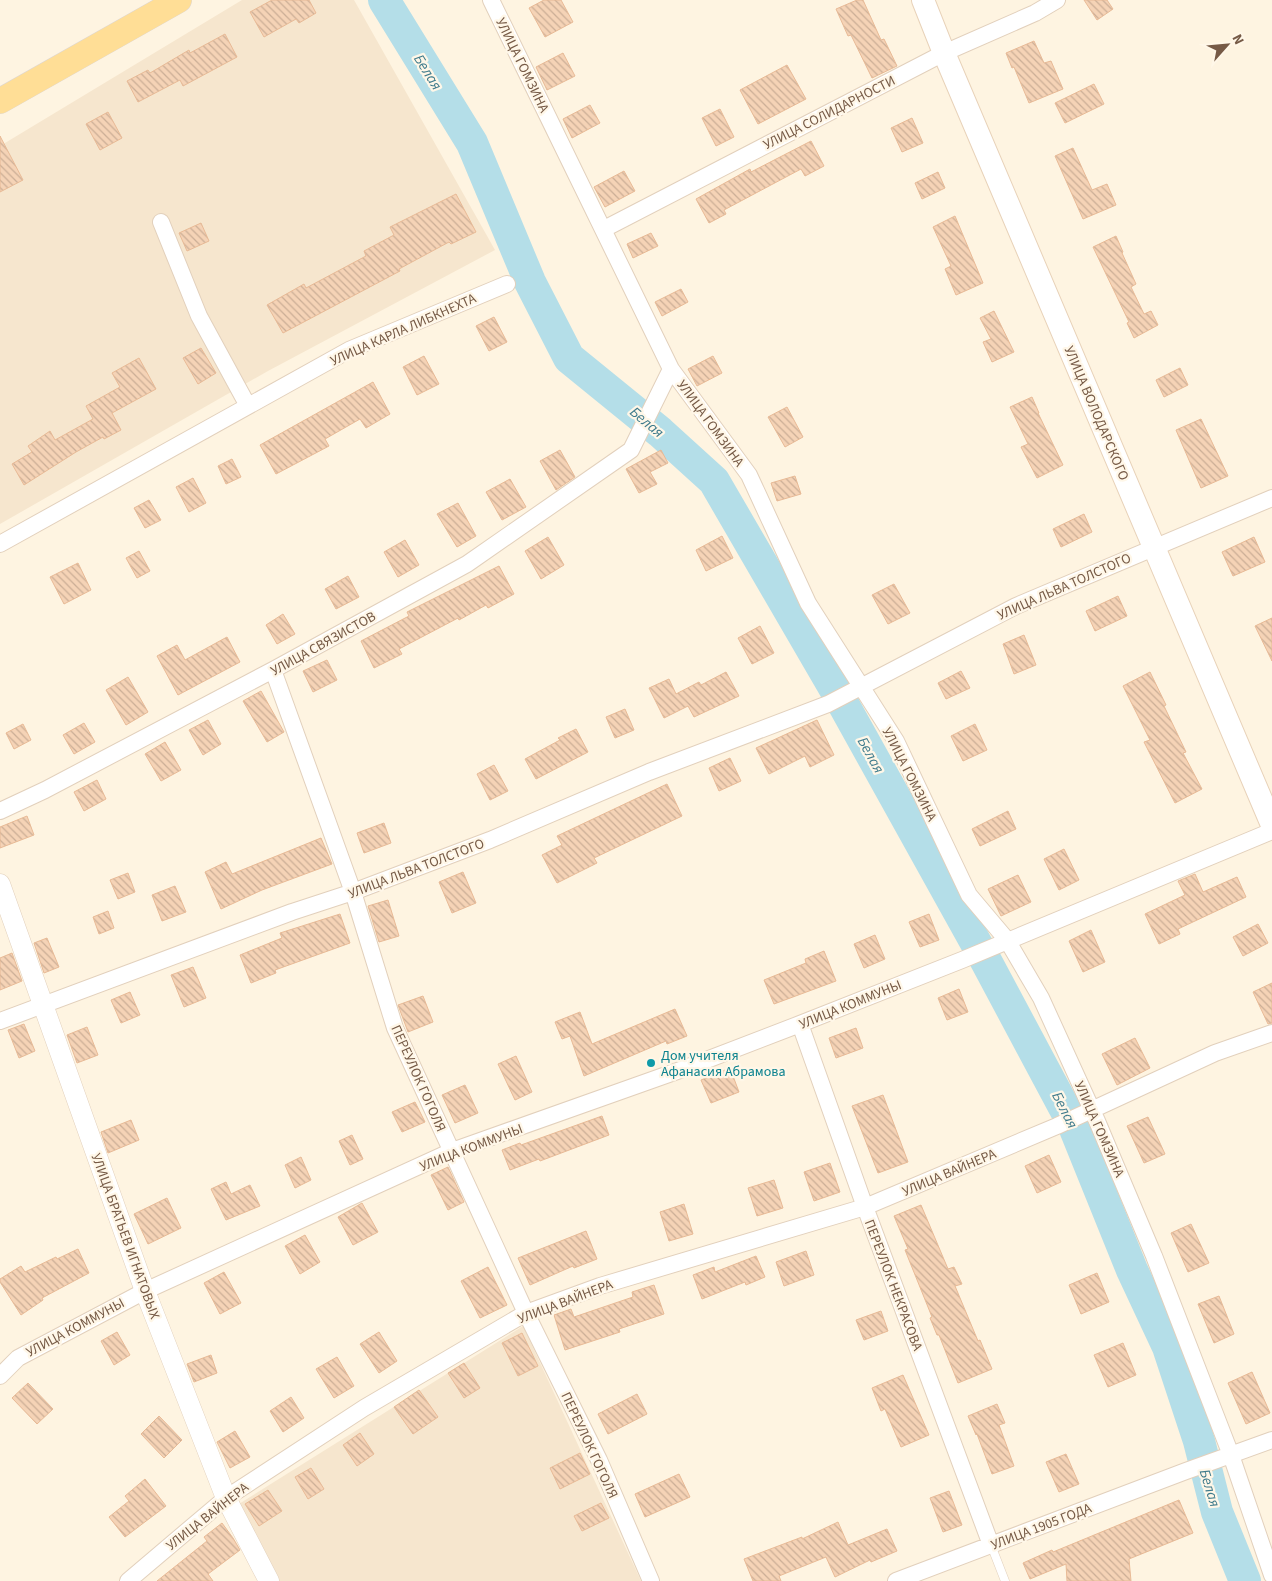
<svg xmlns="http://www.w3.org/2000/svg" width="1272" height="1581" font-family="'Source Sans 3',sans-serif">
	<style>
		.residential { fill: #f6e6ce }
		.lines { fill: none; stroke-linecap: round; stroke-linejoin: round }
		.river { stroke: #b4dee8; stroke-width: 32 }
		.building { fill: url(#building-back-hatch); stroke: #e8ba96 }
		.service-casing { stroke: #e2d0bc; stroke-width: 9 }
		.minor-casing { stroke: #e2d0bc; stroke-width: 18 }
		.tertiary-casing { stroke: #e2d0bc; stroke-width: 21 }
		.secondary-casing { stroke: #e8d2b9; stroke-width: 24 }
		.primary-casing { stroke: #ded7d3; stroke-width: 26 }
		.service { stroke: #fff; stroke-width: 8 }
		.minor { stroke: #fff; stroke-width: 16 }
		.tertiary { stroke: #fff; stroke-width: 20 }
		.secondary { stroke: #fff; stroke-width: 22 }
		.primary { stroke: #ffde96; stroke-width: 25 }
		.culture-dot { fill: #0f9aa8; stroke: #fff7e8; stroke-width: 2 }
		.labels { text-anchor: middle; stroke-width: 4.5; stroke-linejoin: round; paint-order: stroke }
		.street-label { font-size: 14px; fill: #765a46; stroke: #fff7e8 }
		.culture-label { font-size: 14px; fill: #0d838f; stroke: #fff7e8; text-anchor: start }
		.water-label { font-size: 15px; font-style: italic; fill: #3e7a8b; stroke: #fff7e8 }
	</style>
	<defs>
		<pattern id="building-back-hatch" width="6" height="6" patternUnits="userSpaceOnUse" patternTransform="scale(1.25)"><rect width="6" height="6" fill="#f5d3b6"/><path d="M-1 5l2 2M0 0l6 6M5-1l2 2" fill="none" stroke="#cbae96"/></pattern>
	</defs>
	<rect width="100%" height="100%" fill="#fef4e1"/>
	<path class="residential" d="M242 0H354L495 250 268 371 0 524V146Z
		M523 1326 641 1581H279L239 1504Z"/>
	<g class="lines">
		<path class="river" d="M384 0 472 143 530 282 569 358 660 432 714 481 836 691 986 961 1073 1124 1132 1270 1168 1347 1199 1441 1217 1512 1245 1581"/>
	</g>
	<path class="building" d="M272 0H309L316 13 299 23 296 19 264 37 250 12Z
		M544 0H561L573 22 545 37 529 8Z
		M857 0H863L881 40 884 39 897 66 872 78 851 35 848 36 836 9Z
		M1084 0H1107L1113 9 1097 20Z
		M225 34 237 57 183 86 180 80 138 102 127 81 148 70 150 73 189 50 190 53Z
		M1034 41 1044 63 1051 61 1063 89 1029 103 1014 67 1012 68 1006 53Z
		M563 53 575 76 547 90 536 67Z
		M787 65 806 99 758 124 740 90Z
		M1094 84 1104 104 1065 123 1055 103Z
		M590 105 600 123 572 138 563 119Z
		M720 109 734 137 716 146 702 118Z
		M108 112 122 138 100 150 86 124Z
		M912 118 923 143 902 152 891 128Z
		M0 136 23 180 0 192Z
		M811 141 824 166 805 176 801 169 724 210 726 214 709 223 696 199 750 169 751 172Z
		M1073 148 1092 190 1107 184 1116 205 1083 219 1055 156Z
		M624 171 635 191 605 207 594 187Z
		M938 172 945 188 922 199 915 183Z
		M456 194 476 232 451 244 449 242 399 269 400 271 283 333 267 305 304 284 306 288 366 256 364 251 394 235 390 227Z
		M955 216 983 283 956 295 945 269 951 266 933 227Z
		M201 223 209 241 187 251 179 233Z
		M651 233 658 246 633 258 627 244Z
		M1116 236 1123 252 1122 253 1136 284 1131 287 1144 314 1151 311 1158 325 1134 338 1127 323 1129 322 1093 247Z
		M681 289 688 302 662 316 655 302Z
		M994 311 1014 352 992 362 983 342 991 339 980 318Z
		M494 317 507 342 489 351 476 326Z
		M201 348 216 373 198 384 183 358Z
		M424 356 439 384 417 395 403 367Z
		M713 356 722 373 697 386 688 369Z
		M139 358 156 389 112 413 121 430 104 439 103 437 76 452 24 485 12 464 32 452 28 446 50 431 55 440 93 419 86 406 120 387 112 373Z
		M1180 368 1188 385 1164 397 1156 380Z
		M373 382 390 414 366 428 360 419 325 439 329 446 276 474 260 445Z
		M1032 397 1039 413H1038L1063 465 1037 478 1021 447 1028 444 1010 407Z
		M787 407 803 437 785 447 768 417Z
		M1201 419 1228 476 1201 488 1176 430Z
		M560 450 575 477 556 490 540 461Z
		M661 450 668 463 650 472 657 484 639 493 626 469Z
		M232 459 241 477 226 484 218 466Z
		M795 476 801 494 777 501 771 483Z
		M193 478 206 503 189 512 176 487Z
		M510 479 526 507 502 520 486 492Z
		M149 500 161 520 145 528 134 508Z
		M458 503 476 536 457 547 437 514Z
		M1084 514 1092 532 1061 547 1053 529Z
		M722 536 733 558 706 571 696 550Z
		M548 537 564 565 541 579 525 551Z
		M1254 537 1265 562 1233 576 1222 552Z
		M405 540 419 565 398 577 384 552Z
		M139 551 150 571 137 578 126 558Z
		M78 563 91 590 64 604 50 577Z
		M499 566 514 594 488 608 486 605 459 620 458 618 399 649 402 654 374 668 361 641 409 616 407 612Z
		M348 576 359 597 336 609 325 589Z
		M894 584 910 613 888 624 872 595Z
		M1118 596 1127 616 1095 631 1086 611Z
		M283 614 295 634 277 644 266 625Z
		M1272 618V661L1255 626Z
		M760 626 774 653 752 664 738 638Z
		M1024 635 1036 665 1014 674 1003 644Z
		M227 637 240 662 178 695 157 656 177 645 185 660Z
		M327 660 337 680 313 692 303 671Z
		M961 671 970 688 946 699 938 683Z
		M726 672 739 696 694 717 688 706 664 718 649 688 669 679 676 694 699 682 701 685Z
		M1150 672 1166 705 1164 706 1186 752 1183 753 1202 789 1175 803 1144 742 1150 740 1123 686Z
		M128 677 148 712 126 725 106 690Z
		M261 691 284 732 267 742 243 701Z
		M625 709 634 730 615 738 606 717Z
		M208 720 221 744 203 755 189 730Z
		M817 720 834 755 810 767 805 756 769 774 756 748Z
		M84 723 95 742 74 754 63 735Z
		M23 724 31 740 14 749 6 733Z
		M975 724 987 750 963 761 951 736Z
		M576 729 588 752 536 779 525 759 560 740 558 738Z
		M165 742 181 770 161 781 145 754Z
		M730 758 741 781 719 791 709 768Z
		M494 765 508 791 490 800 477 774Z
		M97 780 106 799 84 811 74 792Z
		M667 784 682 816 594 858 597 863 557 883 542 855 562 845 557 836Z
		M1008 811 1016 829 980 846 972 829Z
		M27 816 34 835 0 848V827Z
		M384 823 391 843 364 853 357 833Z
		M321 838 332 864 262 890 221 909 205 872 226 862 232 874Z
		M1064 849 1079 880 1059 890 1044 859Z
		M463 872 476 903 452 913 439 882Z
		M128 873 135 892 118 899 110 880Z
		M1195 874 1203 892 1237 877 1246 897 1178 929 1180 934 1159 944 1145 914 1185 895 1178 881Z
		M1018 875 1031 902 1001 916 988 889Z
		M175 886 186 912 162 921 152 895Z
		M388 900 399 936 379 942 368 906Z
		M108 911 114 928 99 934 93 917Z
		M340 914 350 943 275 970 276 973 251 983 240 955 282 938 280 933Z
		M929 914 939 940 920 947 909 922Z
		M1258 924 1268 943 1243 956 1233 937Z
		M1091 930 1105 962 1083 972 1069 941Z
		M875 935 885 959 864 968 854 944Z
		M47 938 59 967 44 973 34 943Z
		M824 951 836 981 774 1004 764 980 806 963 805 959Z
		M12 953 22 981 0 990V958Z
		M193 967 206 998 184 1007 171 975Z
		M1272 983V1023L1268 1024 1253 992Z
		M959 989 968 1012 947 1020 938 998Z
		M130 992 140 1015 121 1023 111 1000Z
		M423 996 433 1022 408 1032 398 1005Z
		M675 1009 687 1036 667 1044 666 1041 584 1076 570 1036 562 1039 555 1022 580 1012 592 1044Z
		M24 1024 35 1051 19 1058 8 1030Z
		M87 1027 98 1055 77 1063 67 1035Z
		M856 1028 863 1048 836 1058 829 1038Z
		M1135 1038 1150 1068 1117 1085 1102 1054Z
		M516 1056 532 1092 515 1100 498 1064Z
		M730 1068 739 1092 711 1103 701 1080Z
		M465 1085 478 1113 455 1123 442 1095Z
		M883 1095 908 1162 878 1173 852 1106Z
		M415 1102 425 1122 402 1132 392 1112Z
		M602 1116 609 1135 540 1161 539 1159 510 1170 502 1150 520 1143 521 1145Z
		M1148 1117 1165 1154 1144 1163 1127 1126Z
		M131 1120 139 1140 108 1153 101 1132Z
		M352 1135 363 1159 350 1165 339 1141Z
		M1049 1155 1061 1182 1037 1193 1025 1166Z
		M301 1157 311 1180 295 1188 285 1165Z
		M830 1163 840 1192 814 1201 804 1172Z
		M448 1167 464 1202 448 1210 431 1175Z
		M774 1180 783 1208 757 1216 748 1188Z
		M226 1182 231 1194 250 1185 260 1206 226 1220 211 1189Z
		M167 1198 181 1228 148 1244 134 1214Z
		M362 1203 378 1232 353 1245 338 1217Z
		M684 1204 693 1234 669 1241 660 1212Z
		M921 1205 948 1269 954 1267 962 1284 955 1286 978 1341 980 1340 992 1369 958 1383 939 1335H937L930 1318 932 1317 905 1250 908 1249 894 1216Z
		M1191 1224 1209 1263 1188 1272 1171 1233Z
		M586 1231 597 1259 574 1268 573 1266 530 1285 518 1258Z
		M305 1235 320 1262 300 1274 285 1246Z
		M78 1249 89 1273 42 1298 43 1300 21 1315 0 1282V1279L21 1266 25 1272 56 1257 57 1259Z
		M806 1251 814 1275 784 1286 776 1262Z
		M756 1256 765 1277 746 1285 745 1282 702 1299 693 1275 714 1267 715 1272Z
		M488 1267 507 1305 480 1318 461 1281Z
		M224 1272 241 1303 220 1314 204 1283Z
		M1097 1273 1109 1302 1081 1314 1069 1285Z
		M654 1285 664 1314 619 1329 620 1332 565 1350 554 1315 571 1309 574 1317 633 1297 632 1292Z
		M1219 1296 1234 1334 1214 1343 1198 1304Z
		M881 1311 888 1331 864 1340 856 1320Z
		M117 1332 130 1355 114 1365 101 1341Z
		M379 1332 397 1361 379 1373 360 1344Z
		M522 1333 538 1366 518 1376 502 1343Z
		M1123 1343 1136 1375 1108 1387 1094 1355Z
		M211 1355 217 1373 194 1382 187 1364Z
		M337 1357 354 1386 334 1398 316 1369Z
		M464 1363 480 1388 464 1398 448 1373Z
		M1252 1372 1270 1413 1246 1424 1228 1383Z
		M903 1375 929 1435 901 1447 885 1409 881 1411 872 1388Z
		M28 1383 53 1409 37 1424 12 1398Z
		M419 1390 438 1417 413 1434 394 1407Z
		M637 1394 647 1414 608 1434 598 1414Z
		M291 1397 304 1418 283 1432 270 1411Z
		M997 1404 1005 1423 999 1425 1014 1466 992 1474 977 1434 976 1435 968 1416Z
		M159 1416 182 1440 164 1458 141 1434Z
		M235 1431 250 1457 230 1468 217 1442Z
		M360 1433 374 1454 357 1466 343 1445Z
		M580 1453 590 1474 560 1489 550 1468Z
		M1066 1454 1079 1484 1059 1492 1046 1462Z
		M311 1468 324 1489 308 1499 295 1477Z
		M679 1474 690 1497 645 1517 635 1494Z
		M145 1479 166 1506 125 1537 109 1517 129 1501 125 1496Z
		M268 1490 282 1511 259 1526 245 1504Z
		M949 1491 962 1525 943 1532 930 1498Z
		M1179 1500 1193 1533 1129 1559 1131 1581H1067L1066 1564 1030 1579 1023 1563 1052 1550 1053 1552Z
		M601 1503 609 1518 582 1531 574 1516Z
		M838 1522 848 1545 887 1529 897 1551 871 1562 870 1560 835 1577 826 1557 779 1576 781 1581H753L744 1559 802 1537V1539Z
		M222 1523 233 1538 240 1550 208 1574 213 1581H157L207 1541 204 1537Z"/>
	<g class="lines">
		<g class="service-casing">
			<path id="service" d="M991 1545 1005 1581"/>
		</g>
		<g class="minor-casing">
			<path id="minor" d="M491 0 671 369 749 475 808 603 896 741 969 895 1007 940 1041 998 1097 1121 1154 1256 1231 1455 1272 1575
				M161 222 199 316 248 406
				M604 229 944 53 1035 13 1057 0
				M0 544 349 350 507 284
				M273 670 353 892 395 1028 526 1313 599 1460 651 1581
				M0 811 45 790 273 670 467 564 631 450 671 369
				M0 1021 292 912 353 892 490 840 649 772 828 704 1016 606 1272 498
				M800 1024 865 1207 991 1545
				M0 1376 18 1358 145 1291 452 1151 683 1069 800 1024 962 960 1272 831
				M128 1581 226 1498 364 1408 526 1313 600 1286 865 1207 1057 1126 1215 1053 1272 1033
				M896 1581 1186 1471 1272 1440"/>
		</g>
		<g class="tertiary-casing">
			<path id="tertiary" d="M0 884 145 1291 226 1498 269 1581"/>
		</g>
		<g class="secondary-casing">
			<path id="secondary" d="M923 0 944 53 1272 825"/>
		</g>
		<g class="primary-casing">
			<path id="primary" d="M0 101 179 0"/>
		</g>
		<use href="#service" class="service"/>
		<use href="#minor" class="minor"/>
		<use href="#tertiary" class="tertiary"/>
		<use href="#secondary" class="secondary"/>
		<use href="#primary" class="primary"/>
	</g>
	<circle class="culture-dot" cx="651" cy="1063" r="5"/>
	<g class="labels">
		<g class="street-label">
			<text transform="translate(523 65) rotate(64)" y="5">УЛИЦА ГОМЗИНА</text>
			<text transform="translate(829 112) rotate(-27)" y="5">УЛИЦА СОЛИДАРНОСТИ</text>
			<text transform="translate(403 329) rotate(-24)" y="5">УЛИЦА КАРЛА ЛИБКНЕХТА</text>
			<text transform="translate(1097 413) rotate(67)" y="5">УЛИЦА ВОЛОДАРСКОГО</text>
			<text transform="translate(711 423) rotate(54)" y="5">УЛИЦА ГОМЗИНА</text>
			<text transform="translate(1064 586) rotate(-24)" y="5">УЛИЦА ЛЬВА ТОЛСТОГО</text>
			<text transform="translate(323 643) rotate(-29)" y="5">УЛИЦА СВЯЗИСТОВ</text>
			<text transform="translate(910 774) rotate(63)" y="5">УЛИЦА ГОМЗИНА</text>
			<text transform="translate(416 868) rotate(-21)" y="5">УЛИЦА ЛЬВА ТОЛСТОГО</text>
			<text transform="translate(850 1004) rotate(-22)" y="5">УЛИЦА КОММУНЫ</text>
			<text transform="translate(419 1078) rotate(66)" y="5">ПЕРЕУЛОК ГОГОЛЯ</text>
			<text transform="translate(1100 1129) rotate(66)" y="5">УЛИЦА ГОМЗИНА</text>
			<text transform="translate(471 1147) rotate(-21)" y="5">УЛИЦА КОММУНЫ</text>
			<text transform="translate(949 1172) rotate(-23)" y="5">УЛИЦА ВАЙНЕРА</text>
			<text transform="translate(126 1236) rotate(70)" y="5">УЛИЦА БРАТЬЕВ ИГНАТОВЫХ</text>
			<text transform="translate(894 1285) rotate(69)" y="5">ПЕРЕУЛОК НЕКРАСОВА</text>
			<text transform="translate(565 1301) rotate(-21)" y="5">УЛИЦА ВАЙНЕРА</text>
			<text transform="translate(75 1327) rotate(-28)" y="5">УЛИЦА КОММУНЫ</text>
			<text transform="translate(590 1445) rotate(65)" y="5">ПЕРЕУЛОК ГОГОЛЯ</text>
			<text transform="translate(207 1516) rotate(-38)" y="5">УЛИЦА ВАЙНЕРА</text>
			<text transform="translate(1041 1526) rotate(-21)" y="5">УЛИЦА 1905 ГОДА</text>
		</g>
		<g class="culture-label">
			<text x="661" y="1060">Дом учителя<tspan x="661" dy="16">Афанасия Абрамова</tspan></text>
		</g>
		<g class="water-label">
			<text transform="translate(428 72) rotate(58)" y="5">Белая</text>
			<text transform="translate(647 422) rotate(40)" y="5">Белая</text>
			<text transform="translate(871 755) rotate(61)" y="5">Белая</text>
			<text transform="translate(1065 1110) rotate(63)" y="5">Белая</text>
			<text transform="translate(1210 1488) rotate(73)" y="5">Белая</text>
		</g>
	</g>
	<g transform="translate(1227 45) rotate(63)" stroke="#fff7e8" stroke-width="4" paint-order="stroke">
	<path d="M0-4L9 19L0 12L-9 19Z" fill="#765a46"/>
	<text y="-8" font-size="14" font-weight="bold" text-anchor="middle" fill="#765a46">N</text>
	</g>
</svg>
